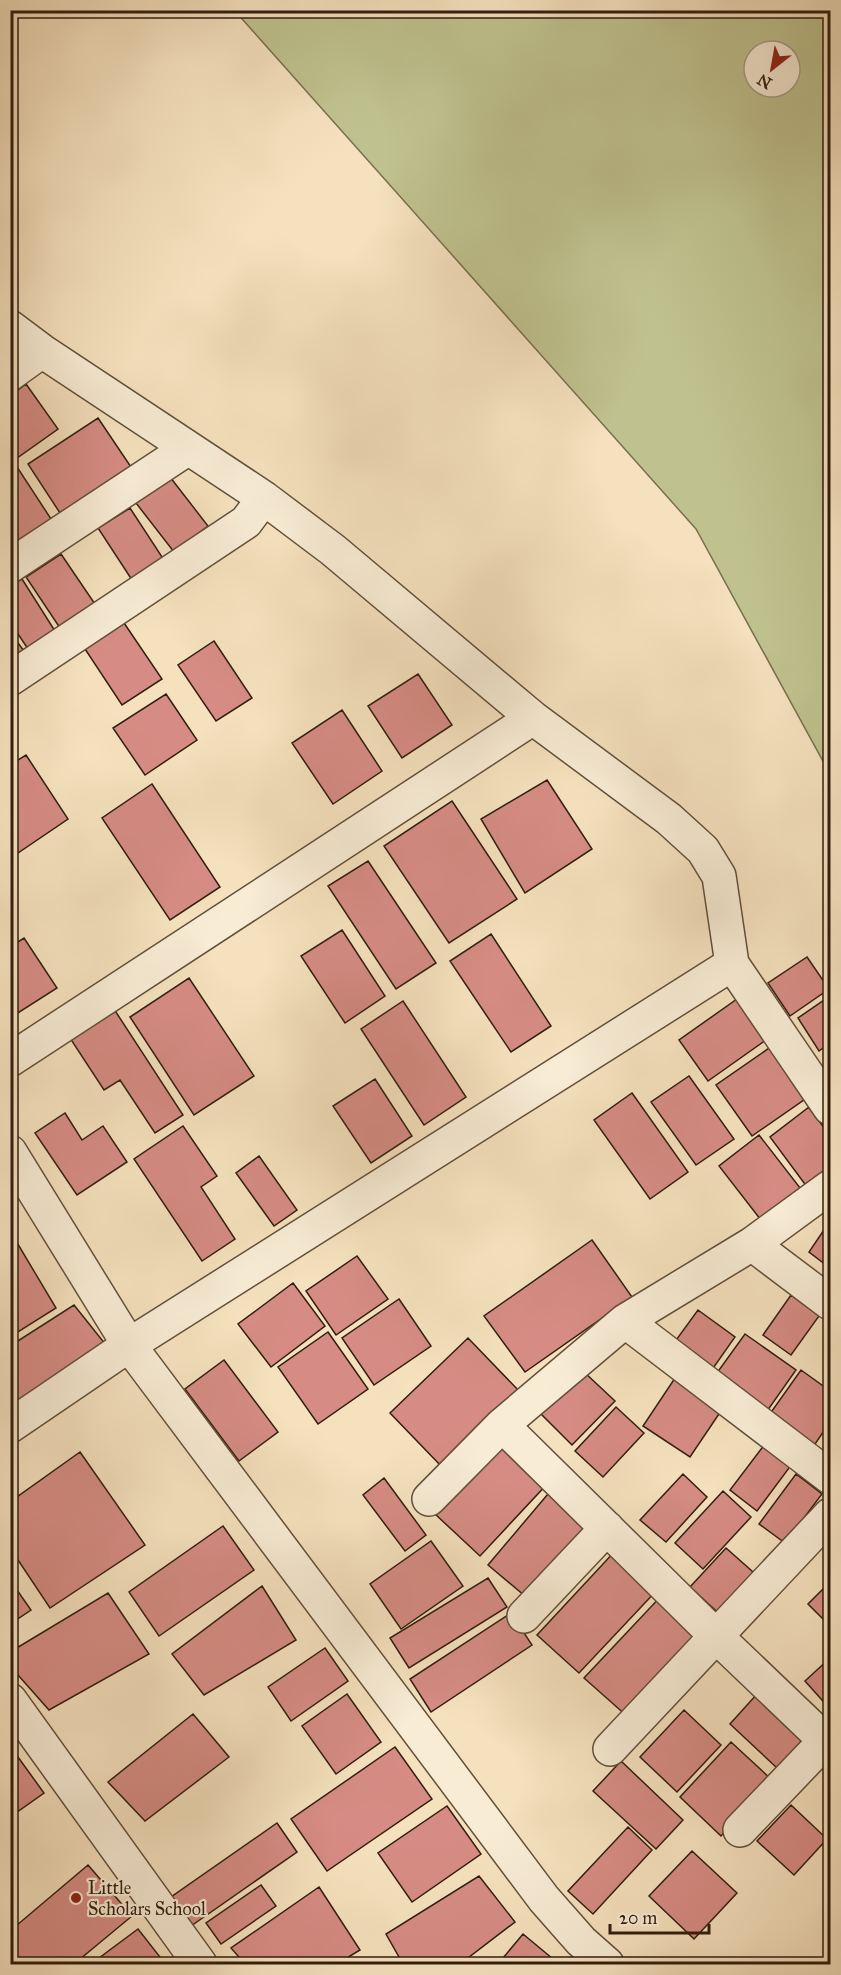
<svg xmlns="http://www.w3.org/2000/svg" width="841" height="1975" font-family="'IM FELL Great Primer',serif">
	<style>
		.green { fill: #bfc28f; stroke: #78704f; stroke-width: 1.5; fill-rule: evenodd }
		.building { fill: #d68c84; stroke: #311e0f; stroke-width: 1.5 }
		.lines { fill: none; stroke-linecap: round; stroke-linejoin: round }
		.minor-casing { stroke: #624f3b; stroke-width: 36 }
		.minor { stroke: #f8ecd5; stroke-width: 33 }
		.poi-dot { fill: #8f2418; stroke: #f8ecd5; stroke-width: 2 }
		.labels { text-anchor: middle; stroke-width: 4.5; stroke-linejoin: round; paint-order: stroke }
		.poi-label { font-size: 18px; fill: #311e0f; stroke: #f8ecd5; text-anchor: start }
	</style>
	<rect width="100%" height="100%" fill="#f5e1be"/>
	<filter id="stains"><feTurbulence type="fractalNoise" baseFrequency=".00333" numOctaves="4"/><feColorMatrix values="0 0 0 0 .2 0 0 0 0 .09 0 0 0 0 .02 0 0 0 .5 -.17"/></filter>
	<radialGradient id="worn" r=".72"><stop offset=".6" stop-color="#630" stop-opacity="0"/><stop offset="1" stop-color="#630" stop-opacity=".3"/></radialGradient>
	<path class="green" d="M235 11H830V774L696 529ZM754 51H790V87H754Z"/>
	<path class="building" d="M26 384 58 429 10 463V396Z
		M98 418 131 467 60 513 28 464Z
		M17 467 53 522 10 550V471Z
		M170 477 208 526 174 552 136 503Z
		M130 508 164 560 132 580 98 528Z
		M61 554 97 607 62 631 26 577Z
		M22 579 55 631 28 649 10 622V587Z
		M122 620 162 679 122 705 83 646Z
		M10 632 24 651 10 661Z
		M214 641 252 698 216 721 178 665Z
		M418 674 452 725 402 758 368 706Z
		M166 694 197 740 145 775 113 728Z
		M342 710 382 771 333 804 292 743Z
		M26 755 68 819 15 855 10 849V765Z
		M547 780 592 849 525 893 481 819Z
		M152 784 220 887 170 920 102 818Z
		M452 801 517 899 449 943 384 846Z
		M368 861 436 963 396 989 328 886Z
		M342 930 385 996 345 1023 301 956Z
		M491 934 551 1026 511 1052 450 961Z
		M24 938 57 988 10 1018V947Z
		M807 957 829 989 790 1016 768 983Z
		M189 978 254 1076 194 1115 130 1017Z
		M830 996V1043L819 1051 798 1018Z
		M737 999 766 1040 708 1081 679 1040Z
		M403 1001 466 1097 424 1125 361 1029Z
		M112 1006 183 1115 155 1133 120 1080 104 1090 68 1035Z
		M775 1044 811 1095 752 1136 716 1085Z
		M689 1076 734 1139 696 1165 651 1102Z
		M375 1079 412 1136 371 1163 333 1106Z
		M632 1093 688 1172 650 1199 594 1120Z
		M809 1107 830 1136V1176L810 1191 770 1137Z
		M65 1113 82 1140 103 1126 127 1162 77 1195 35 1133Z
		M183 1126 217 1176 201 1187 235 1239 202 1261 134 1159Z
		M759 1135 804 1193 764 1224 719 1166Z
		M259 1156 297 1210 274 1226 236 1173Z
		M830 1221V1268L809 1252Z
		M592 1240 632 1297 525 1372 484 1316Z
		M16 1241 56 1308 10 1337V1245Z
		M357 1256 388 1299 336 1335 306 1291Z
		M293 1283 325 1326 271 1367 238 1324Z
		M791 1295 819 1316 791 1355 763 1335Z
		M399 1299 431 1346 374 1385 342 1338Z
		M74 1305 106 1345 10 1409V1346Z
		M698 1310 735 1337 709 1374 671 1347Z
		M328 1332 368 1389 318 1424 278 1367Z
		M745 1334 796 1370 765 1414 714 1377Z
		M468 1338 520 1392 442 1467 390 1413Z
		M224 1360 278 1432 239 1461 185 1389Z
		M801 1370 830 1391V1422L811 1450 767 1418Z
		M583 1371 615 1401 572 1445 541 1414Z
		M675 1378 723 1408 690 1457 643 1426Z
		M616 1407 644 1433 603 1477 575 1451Z
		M504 1440 549 1482 480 1556 435 1514Z
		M765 1444 792 1464 757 1511 730 1490Z
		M80 1452 145 1545 50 1608 10 1548V1502Z
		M683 1474 707 1497 666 1542 640 1520Z
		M796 1474 822 1494 785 1543 759 1524Z
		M384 1478 426 1535 405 1551 363 1495Z
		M553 1488 596 1524 531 1601 488 1565Z
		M723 1491 751 1517 703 1569 675 1543Z
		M223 1526 254 1570 159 1636 129 1592Z
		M431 1541 463 1586 401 1629 370 1584Z
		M726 1548 761 1579 724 1618 690 1587Z
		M616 1550 658 1589 579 1673 537 1635Z
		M488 1578 507 1607 409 1668 390 1638Z
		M10 1580 31 1610 10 1624Z
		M830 1582V1626L808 1604Z
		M262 1586 296 1640 204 1695 172 1654Z
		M108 1593 149 1654 49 1710 10 1666V1652Z
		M664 1593 705 1634 628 1717 584 1678Z
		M511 1613 532 1645 431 1712 410 1679Z
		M325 1648 348 1681 291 1721 268 1687Z
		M830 1658V1709L805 1681Z
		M347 1694 381 1742 336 1774 302 1726Z
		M757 1694 804 1739 777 1768 730 1724Z
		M684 1710 721 1745 677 1792 640 1757Z
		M193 1714 229 1757 145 1821 108 1782Z
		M731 1742 772 1780 721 1836 680 1797Z
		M10 1746 44 1793 10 1817Z
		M395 1747 432 1799 327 1871 291 1819Z
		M621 1761 683 1820 656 1849 593 1791Z
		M791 1805 827 1839 794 1875 757 1841Z
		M447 1806 481 1854 412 1902 378 1853Z
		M277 1823 297 1852 191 1926 171 1897Z
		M628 1827 652 1850 593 1914 568 1891Z
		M692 1851 737 1893 694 1939 649 1896Z
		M88 1865 132 1916 74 1964H10V1931Z
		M479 1876 515 1922 460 1964H403L386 1934Z
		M261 1885 276 1906 221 1944 206 1923Z
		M319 1887 360 1950 337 1964H245L231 1948Z
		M138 1929 160 1957 151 1964H91Z
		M523 1934 559 1964H498Z"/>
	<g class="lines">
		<g class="minor-casing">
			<path id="minor" d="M10 327 42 351 264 498
				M10 374 42 351
				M10 566 187 449
				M10 679 246 522 264 498 333 550 533 718 669 819 703 850 719 876 732 964
				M10 1060 533 718
				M10 1152 129 1345 544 1899 581 1941 607 1964
				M830 1187 752 1244 625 1321 502 1425 717 1637 830 1745
				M752 1244 830 1303
				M625 1321 830 1477
				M10 1426 129 1345 732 964 830 1108
				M429 1499 502 1425
				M524 1616 607 1528
				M10 1700 200 1964
				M610 1749 830 1515
				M740 1830 830 1736"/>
		</g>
		<use href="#minor" class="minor"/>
	</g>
	<circle class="poi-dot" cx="76" cy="1898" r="6"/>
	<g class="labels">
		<g class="poi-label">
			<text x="88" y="1894">Little<tspan x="88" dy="21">Scholars School</tspan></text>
		</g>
	</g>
	<rect width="841" height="1975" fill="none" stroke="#f5e1be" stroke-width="36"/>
	<rect x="12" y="12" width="817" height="1951" fill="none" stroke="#311e0f" stroke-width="3"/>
	<rect x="18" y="18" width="805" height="1939" fill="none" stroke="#311e0f" stroke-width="1.5"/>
	<g transform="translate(772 69) rotate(211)"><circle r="28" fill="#f8ecd5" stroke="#a89a86" stroke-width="1.5"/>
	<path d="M0-4.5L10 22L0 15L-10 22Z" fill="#8f2418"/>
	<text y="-9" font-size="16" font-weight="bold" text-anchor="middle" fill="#311e0f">N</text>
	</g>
	<path d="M610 1924v9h99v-9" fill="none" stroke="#311e0f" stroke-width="3"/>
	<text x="619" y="1924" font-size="18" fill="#311e0f" stroke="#f8ecd5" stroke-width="4.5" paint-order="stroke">20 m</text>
	<rect width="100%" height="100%" filter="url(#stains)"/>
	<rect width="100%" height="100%" fill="url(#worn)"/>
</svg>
